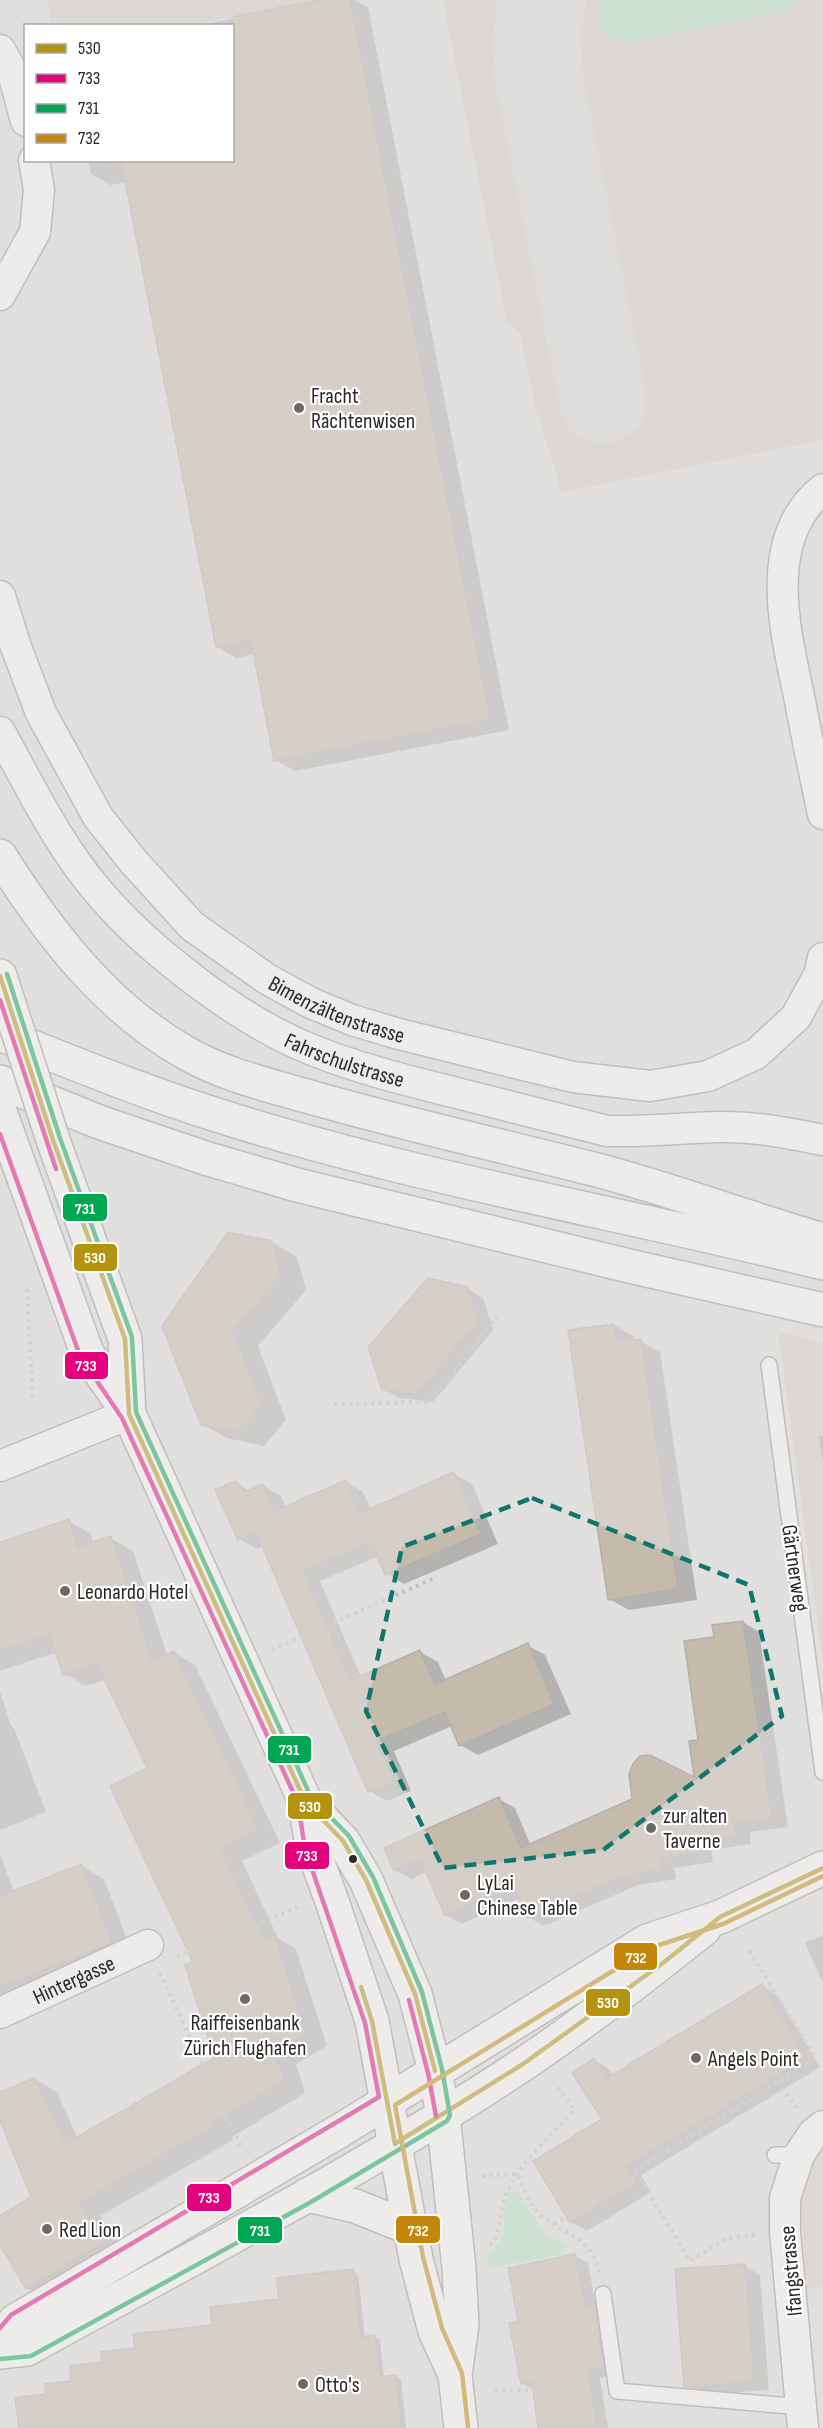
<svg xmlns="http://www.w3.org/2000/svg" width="823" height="2428" font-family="'Sofia Sans Condensed',sans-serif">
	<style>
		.built { fill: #d6d1cb }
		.green { fill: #b7e4c6 }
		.shadow { fill: #0003 }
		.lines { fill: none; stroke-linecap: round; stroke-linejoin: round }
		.taxiway { stroke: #dad9d8; stroke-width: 88 }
		.building { fill: #c5bbaa; stroke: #b2b1af; stroke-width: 1.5 }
		.lane-casing { stroke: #979593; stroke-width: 18 }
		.street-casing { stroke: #979593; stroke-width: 33 }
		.secondary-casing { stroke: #979593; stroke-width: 36 }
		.primary-casing { stroke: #979593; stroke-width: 36 }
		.highway-casing { stroke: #979593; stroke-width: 36 }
		.path { stroke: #c0c0bf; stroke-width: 4; stroke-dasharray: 3 4.5; stroke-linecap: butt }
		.lane { stroke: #fbfafa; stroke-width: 15 }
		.street { stroke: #fbfafa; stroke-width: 30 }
		.secondary { stroke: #fbfafa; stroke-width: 33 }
		.primary { stroke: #fbfafa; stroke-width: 33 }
		.highway { stroke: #fbfafa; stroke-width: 33 }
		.secondary-bridge-casing { stroke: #979593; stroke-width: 36; stroke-linecap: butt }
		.secondary-bridge { stroke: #fbfafa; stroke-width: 33 }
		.bus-1-casing { stroke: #fff; stroke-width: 9 }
		.bus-2-casing { stroke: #fff; stroke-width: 9 }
		.bus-3-casing { stroke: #fff; stroke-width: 9 }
		.bus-4-casing { stroke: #fff; stroke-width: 9 }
		.bus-1 { stroke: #b4930e; stroke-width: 4.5 }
		.bus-2 { stroke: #e5007d; stroke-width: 4.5 }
		.bus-3 { stroke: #00a651; stroke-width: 4.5 }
		.bus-4 { stroke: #c4870a; stroke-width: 4.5 }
		.marked { fill: none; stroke: #0f766e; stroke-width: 4.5; stroke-dasharray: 12 8; stroke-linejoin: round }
		.poi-dot { fill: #6a6967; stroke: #fff; stroke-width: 2 }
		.bus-dot { fill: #2a2927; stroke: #fff; stroke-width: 2 }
		.labels { text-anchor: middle; stroke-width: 4.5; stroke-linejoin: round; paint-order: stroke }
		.poi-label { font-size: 22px; fill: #2a2927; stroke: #fff; text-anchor: start }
		.street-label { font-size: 22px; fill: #2a2927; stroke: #fff }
		.line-badge { stroke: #fff; stroke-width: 2 }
		.badge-label { font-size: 16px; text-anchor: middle; font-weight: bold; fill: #fff }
	</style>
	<rect width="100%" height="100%" fill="#e2e0de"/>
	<path class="built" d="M47 0H318L187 26 52 25Z
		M443 0H823V440L559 493 558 478 536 410 520 334 507 323Z
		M778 1332 823 1342V1664Z
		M823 2145V2287L807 2288 800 2194 813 2157Z"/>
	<path class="green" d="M603 0H801L787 11 629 42C607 42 588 21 603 0Z
		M510 2192 519 2193 543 2232 566 2245 565 2254 489 2268 488 2254C514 2235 497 2215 510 2192Z"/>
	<path class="shadow" d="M326 0H356L368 7 509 730 295 771 276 760 255 654 236 658 217 646 127 182 110 185 91 174 88 160H232V26H195Z
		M272 1242 297 1257 306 1290 258 1346 286 1420 264 1446 227 1438 202 1424 163 1326Z
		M468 1289 483 1298 493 1330 433 1402 399 1398 384 1389Z
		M614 1325 634 1336V1341H640L660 1352 697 1600 629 1610 609 1599Z
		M819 1436H823V1462Z
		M454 1474 472 1484 498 1544 404 1584 386 1574 379 1556 320 1581 361 1677 420 1652 438 1662 446 1681 527 1645 545 1655 571 1714 478 1755 460 1745 452 1726 394 1751 411 1791 387 1801 370 1791 263 1546 257 1549 239 1539 236 1483 250 1491 263 1485 281 1496 286 1508 346 1482 363 1492 371 1510Z
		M68 1521 90 1533 94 1544 111 1538 133 1551 167 1655 174 1652 195 1665 280 1843 242 1861 278 1938 296 1949 327 2046 296 2064 305 2093 232 2137 233 2140 100 2216 124 2255 49 2300 27 2288 0 2242V2218L33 2198 0 2117V2093L35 2079 57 2092 78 2139 216 2058 149 1769 106 1680 86 1686 65 1674 57 1652 0 1671V1543Z
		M743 1622 759 1632 788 1827 750 1832 751 1844 711 1850 713 1862 674 1868 676 1879 638 1885 544 1926 528 1917 520 1898 462 1924 446 1915 427 1872 411 1879 395 1870 499 1799 515 1808 531 1846 696 1780 715 1638Z
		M0 1691 11 1726 14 1728 46 1812 0 1830Z
		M0 1854 14 1892 82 1866 104 1879 133 1955 0 2003Z
		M823 1935V1983L805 1943Z
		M762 1986 777 1995 820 2067 641 2175 651 2192 587 2231 571 2222 535 2162 604 2120 594 2060 609 2069 614 2076Z
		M575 2256 588 2263 596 2307 606 2313 616 2374 600 2378 608 2428H540L534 2390 522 2383 520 2322Z
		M745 2266 760 2275 769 2390 701 2395 686 2386Z
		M353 2271 358 2274 365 2338 375 2337 380 2340 384 2378 396 2376 401 2379 406 2428H20L47 2395 104 2363 136 2349 214 2327Z"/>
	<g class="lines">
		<path class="taxiway" d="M542 0 537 37 539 79 603 400"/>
	</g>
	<path class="building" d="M318 0H350L490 719 274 761 251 640 216 647 121 160H232V17Z
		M228 1232 272 1241 281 1275 233 1331 262 1405 239 1432 201 1425 162 1326Z
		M428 1278 468 1287 478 1321 417 1394 382 1390 368 1347Z
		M614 1324 617 1342 641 1339 678 1589 608 1600 568 1330Z
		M454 1472 481 1534 385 1575 371 1542 303 1571 333 1641 351 1680 420 1650 435 1684 528 1643 554 1704 459 1746 445 1712 377 1741 394 1781 368 1792 256 1532 238 1540 215 1490 236 1481 245 1492 263 1484 275 1511 346 1480 360 1513Z
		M69 1519 78 1547 111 1536 152 1661 174 1651 259 1830 221 1848 263 1939 275 1935 306 2034 275 2051 284 2081 211 2124 212 2127 79 2203 103 2243 26 2289 0 2245V2216L31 2197 0 2121V2092L35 2078 65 2144 214 2058 185 1965 193 1962 110 1786 147 1768 97 1664 63 1675 50 1635 0 1651V1542Z
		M743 1621 772 1818 734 1823 736 1835 696 1841 698 1853 659 1859 661 1870 621 1876 527 1918 512 1885 445 1916 420 1859 394 1871 384 1848 499 1797 521 1848 632 1799 629 1774 633 1764 640 1756 650 1755 694 1777 689 1741 698 1740 684 1641 714 1637 712 1625Z
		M82 1864 112 1943 0 1987V1896Z
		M762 1984 806 2058 627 2166 636 2183 570 2223 533 2161 602 2119 572 2073 594 2058 607 2078Z
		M575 2254 585 2306 594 2304 604 2368 588 2371 597 2428H538L532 2382 521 2384 509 2323 518 2321 508 2268Z
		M745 2264 754 2382 684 2387 675 2269Z
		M353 2269 361 2337 375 2335 380 2377 396 2375 402 2428H19L15 2398 45 2394V2384L71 2381 70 2366 102 2362 101 2352 135 2348 133 2334 212 2325 210 2307 279 2299 276 2278Z"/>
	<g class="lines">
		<g class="lane-casing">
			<path id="lane" d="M769 1365 823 1772
				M775 2155H799
				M603 2294 617 2391 801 2407"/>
		</g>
		<g class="street-casing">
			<g id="street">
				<path d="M0 50 13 73 26 121"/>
				<path d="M0 295 35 232 39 190 34 160"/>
				<path d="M823 489C760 539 786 634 800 701 807 739 815 776 823 814"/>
				<path id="s1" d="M0 596 16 647 41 713 98 817 133 861 192 926 267 979 311 1003 352 1020 399 1034 573 1077 650 1086 708 1076 756 1054 796 1017 819 975 823 958"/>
				<path id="s2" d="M0 732C30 786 57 843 97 890 146 949 240 1021 310 1049 356 1068 405 1080 453 1092 505 1105 556 1118 607 1131 644 1132 681 1128 718 1127 754 1126 788 1133 823 1140"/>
				<path d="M0 1466 129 1414"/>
				<path id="s3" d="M0 2013 148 1945"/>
				<path d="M803 2428 785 2232V2198L799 2155 813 2134 823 2126"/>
			</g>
		</g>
		<g class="secondary-casing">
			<path id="secondary" d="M0 976 9 1004
				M0 1112 87 1353 129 1414 305 1801 312 1847 332 1901 372 2021 416 2259 435 2331 455 2375
				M53 1140 125 1339 129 1414
				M305 1801 343 1841 366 1880 415 1994 435 2071 443 2115 459 2268 462 2325 455 2375 461 2428
				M307 2195 355 2206 410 2228"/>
		</g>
		<g class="primary-casing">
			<path id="primary" d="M0 2340 15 2321 341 2130 647 1941 720 1917 823 1868
				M0 2352 27 2349C194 2257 364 2170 522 2065 585 2023 645 1976 704 1929"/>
		</g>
		<g class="highway-casing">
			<path id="highway" d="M0 856C49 933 105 1007 186 1053 224 1075 269 1085 310 1097 404 1124 499 1145 593 1169 671 1189 746 1218 823 1240
				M0 1034C73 1063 146 1093 220 1116 418 1179 623 1213 823 1263
				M0 1082 99 1122 205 1158 297 1185 629 1266 823 1310"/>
		</g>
		<path class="path" d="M27 1289 33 1399
			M334 1404 430 1402 497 1316
			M272 1650 437 1577
			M177 1956 300 1906
			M160 1973 242 2149
			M778 2081 796 2108
			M636 2172 690 2261 728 2238 755 2235
			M482 2176 517 2174C522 2184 527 2199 534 2208 556 2235 592 2233 599 2272
			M554 2224 633 2177 635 2171 816 2058 748 1949
			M490 2245C503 2233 499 2213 505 2197 519 2163 550 2137 574 2110L556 2083
			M495 2390 593 2391"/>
		<use href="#lane" class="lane"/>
		<use href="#street" class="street"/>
		<use href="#secondary" class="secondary"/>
		<use href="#primary" class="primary"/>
		<use href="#highway" class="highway"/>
		<g class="secondary-bridge-casing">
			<path id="secondary-bridge" d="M9 1004 53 1140"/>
		</g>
		<use href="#secondary-bridge" class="secondary-bridge"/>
		<g class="bus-1-casing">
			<path id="bus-1" d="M0 976 53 1140 125 1339 129 1414 305 1801 343 1841 366 1880 415 1994 435 2071
				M361 1987 372 2021 395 2144
				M396 2143 523 2064 663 1963 720 1917 823 1868"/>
		</g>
		<g class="bus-2-casing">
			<path id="bus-2" d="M0 1000 56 1169
				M0 1134 80 1356 122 1418 298 1803 305 1849 365 2023 379 2097 11 2315 0 2328
				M409 2000 428 2073 436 2116"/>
		</g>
		<g class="bus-3-casing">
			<path id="bus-3" d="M1 2359 31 2356 311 2202 447 2121 450 2115 442 2069 422 1992 373 1877 349 1836 311 1797 136 1412 132 1337 60 1138 7 974"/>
		</g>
		<g class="bus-4-casing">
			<path id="bus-4" d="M468 2427 462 2373 442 2328 423 2257 395 2105 650 1948 723 1924 823 1876"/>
		</g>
		<use href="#bus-1" class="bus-1"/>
		<use href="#bus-2" class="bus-2"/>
		<use href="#bus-3" class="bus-3"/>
		<use href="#bus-4" class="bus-4"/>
	</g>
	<path d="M0 0H823V2428H0ZM532 1498 749 1585 782 1716 603 1850 443 1868 366 1711 402 1547Z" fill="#e2e0de" fill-opacity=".55" fill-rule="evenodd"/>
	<path class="marked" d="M532 1498 749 1585 782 1716 603 1850 443 1868 366 1711 402 1547Z"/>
	<g class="poi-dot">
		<circle cx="299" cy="408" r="6"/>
		<circle cx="65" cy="1591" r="6"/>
		<circle cx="651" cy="1828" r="6"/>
		<circle cx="465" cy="1895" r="6"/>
		<circle cx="245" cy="1999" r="6"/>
		<circle cx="696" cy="2058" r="6"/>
		<circle cx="47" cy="2229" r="6"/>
		<circle cx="303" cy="2384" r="6"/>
	</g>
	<circle class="bus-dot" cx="353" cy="1859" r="5"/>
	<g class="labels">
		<g class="poi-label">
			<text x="311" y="403">Fracht<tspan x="311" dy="25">Rächtenwisen</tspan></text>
			<text x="77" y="1599">Leonardo Hotel</text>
			<text x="663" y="1823">zur alten<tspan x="663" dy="25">Taverne</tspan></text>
			<text x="477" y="1890">LyLai<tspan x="477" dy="25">Chinese Table</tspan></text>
			<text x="245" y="2030" text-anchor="middle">Raiffeisenbank<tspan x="245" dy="25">Zürich Flughafen</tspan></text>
			<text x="708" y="2066">Angels Point</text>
			<text x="59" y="2237">Red Lion</text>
			<text x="315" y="2392">Otto's</text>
		</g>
		<g class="street-label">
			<text dy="8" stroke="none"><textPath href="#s1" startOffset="555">Bimenzältenstrasse</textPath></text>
			<text dy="8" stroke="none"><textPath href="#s2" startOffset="490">Fahrschulstrasse</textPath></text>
			<text transform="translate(796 1568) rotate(82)" y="8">Gärtnerweg</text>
			<text dy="8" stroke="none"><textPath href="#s3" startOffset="81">Hintergasse</textPath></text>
			<text transform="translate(790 2271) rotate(-95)" y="8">Ifangstrasse</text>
		</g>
	</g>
	<g class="line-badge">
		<rect x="62" y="1193" width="46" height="29" rx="6" fill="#00a651"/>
		<rect x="73" y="1243" width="45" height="29" rx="6" fill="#b4930e"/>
		<rect x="64" y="1351" width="45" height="29" rx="6" fill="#e5007d"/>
		<rect x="267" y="1735" width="45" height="29" rx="6" fill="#00a651"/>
		<rect x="287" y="1792" width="46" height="28" rx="6" fill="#b4930e"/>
		<rect x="284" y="1841" width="46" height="29" rx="6" fill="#e5007d"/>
		<rect x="613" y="1942" width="45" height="29" rx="6" fill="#c4870a"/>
		<rect x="585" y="1988" width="46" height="29" rx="6" fill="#b4930e"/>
		<rect x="186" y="2183" width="46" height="29" rx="6" fill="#e5007d"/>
		<rect x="395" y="2215" width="46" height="29" rx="6" fill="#c4870a"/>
		<rect x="237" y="2216" width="46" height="28" rx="6" fill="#00a651"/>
	</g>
	<g class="badge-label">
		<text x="85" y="1214">731</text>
		<text x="95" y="1263">530</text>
		<text x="86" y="1371">733</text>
		<text x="289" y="1755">731</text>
		<text x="310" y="1812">530</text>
		<text x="307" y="1861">733</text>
		<text x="636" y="1963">732</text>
		<text x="608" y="2008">530</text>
		<text x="209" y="2203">733</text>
		<text x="418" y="2236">732</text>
		<text x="260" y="2236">731</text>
	</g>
	<rect x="24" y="24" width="210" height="138" fill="#ffffff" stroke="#aaa9a9" stroke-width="1.5"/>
	<rect x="36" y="44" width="30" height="9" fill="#b4930e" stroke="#aaa9a9" stroke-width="1.5"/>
	<text x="78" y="54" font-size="18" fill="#2a2927">530</text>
	<rect x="36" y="74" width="30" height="9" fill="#e5007d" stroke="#aaa9a9" stroke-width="1.5"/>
	<text x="78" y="84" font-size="18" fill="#2a2927">733</text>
	<rect x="36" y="104" width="30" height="9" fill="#00a651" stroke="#aaa9a9" stroke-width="1.5"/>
	<text x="78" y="114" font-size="18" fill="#2a2927">731</text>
	<rect x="36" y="134" width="30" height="9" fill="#c4870a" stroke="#aaa9a9" stroke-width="1.5"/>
	<text x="78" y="144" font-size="18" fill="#2a2927">732</text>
</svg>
